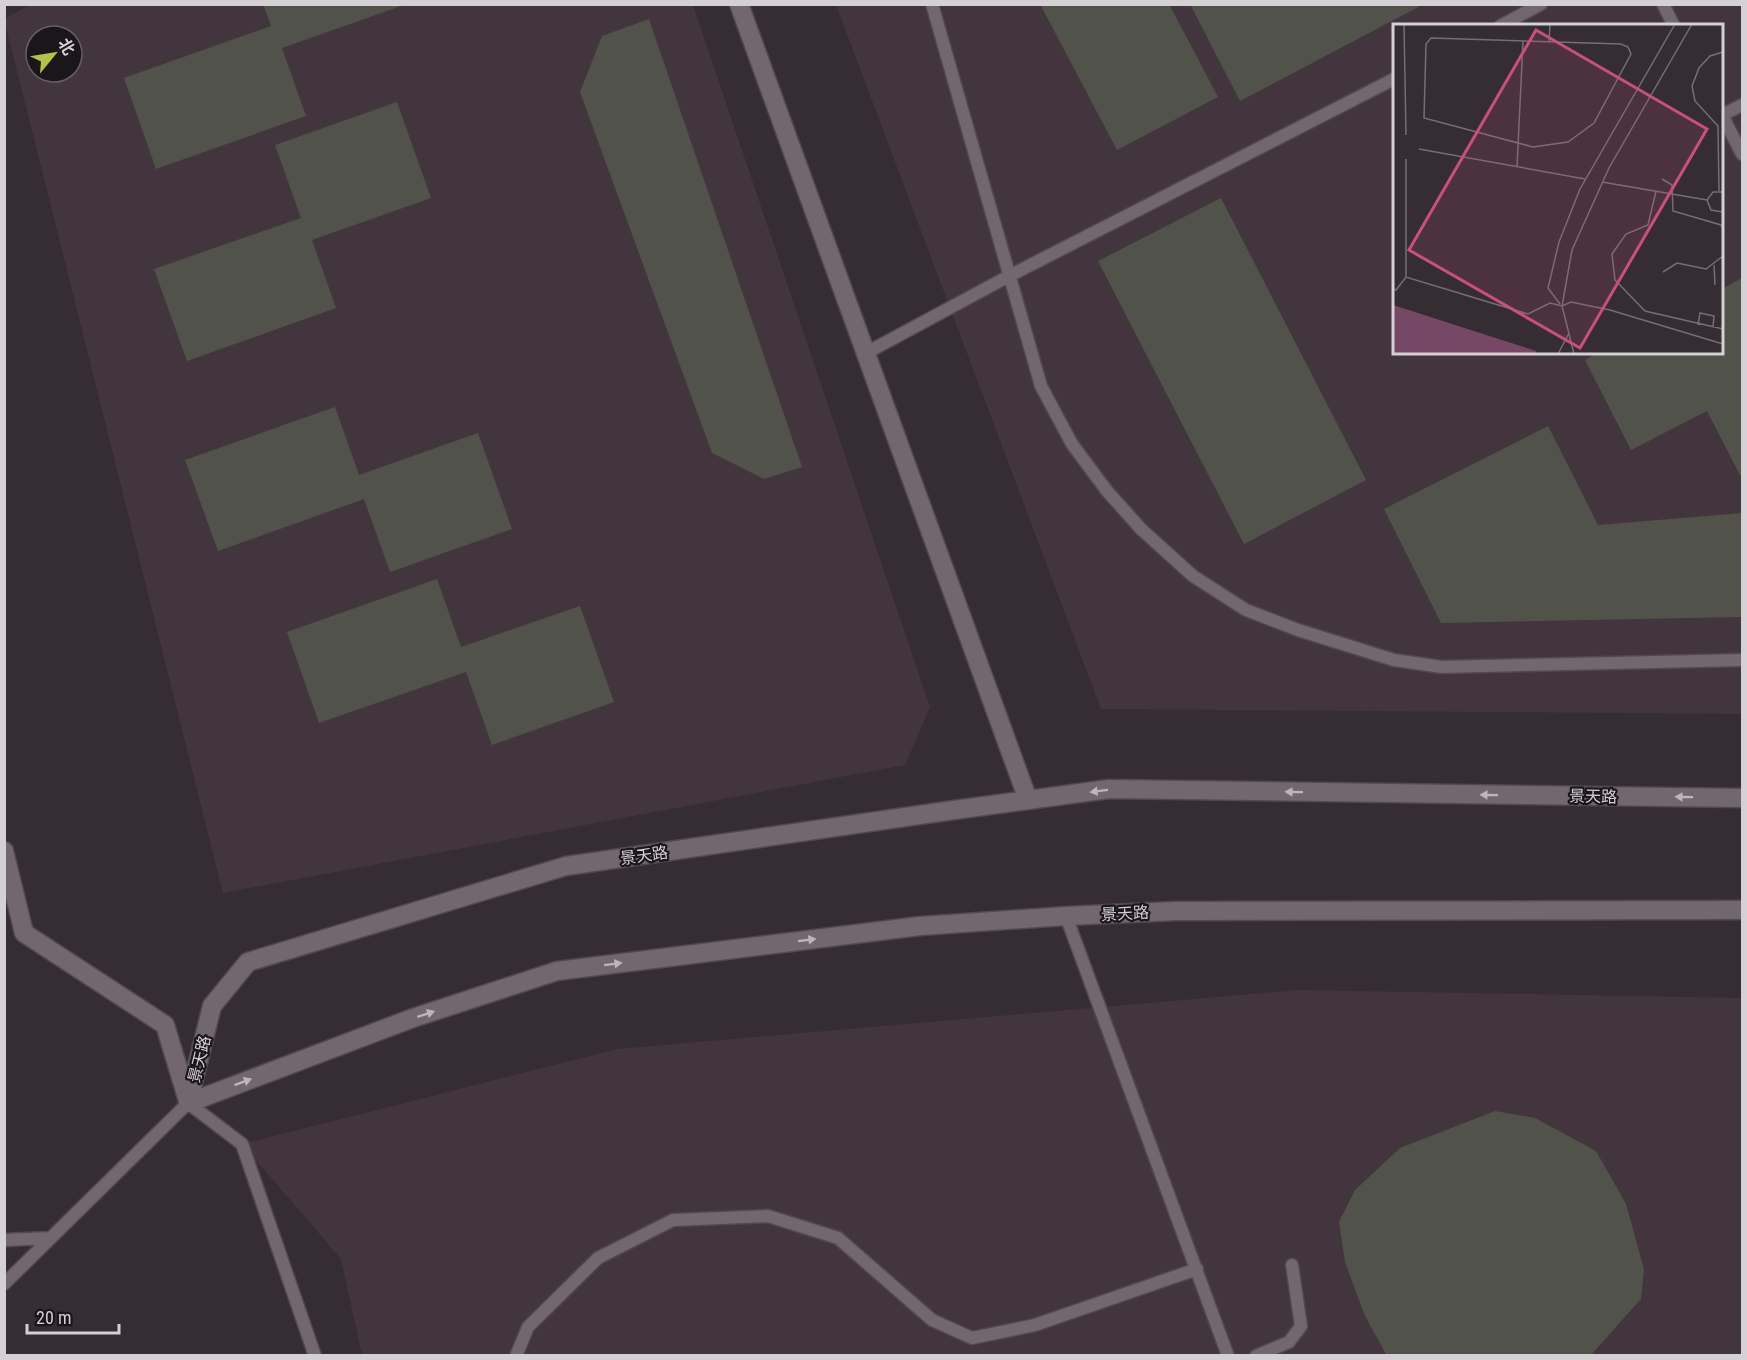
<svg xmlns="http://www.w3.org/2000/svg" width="1747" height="1360" font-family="'Roboto Condensed','Noto Sans SC',sans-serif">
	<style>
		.built { fill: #43353d; fill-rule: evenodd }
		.building { fill: #51534a }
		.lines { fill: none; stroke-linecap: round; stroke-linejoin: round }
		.lane-casing { stroke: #50494d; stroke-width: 15 }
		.secondary-casing { stroke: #50494d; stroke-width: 21 }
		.lane { stroke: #71676d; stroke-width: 12 }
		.secondary { stroke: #71676d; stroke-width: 18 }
		.oneway { fill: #bcb6ba }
		.labels { text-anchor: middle; stroke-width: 4.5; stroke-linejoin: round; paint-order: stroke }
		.street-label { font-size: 16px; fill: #d5d0d3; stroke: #1a1619 }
		.inset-road { fill: none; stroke: #756e72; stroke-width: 1.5 }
		.view { fill: #c84f7f; fill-opacity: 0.15; stroke: #c84f7f; stroke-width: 3 }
		.inset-edge { fill: none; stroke: #d5d0d3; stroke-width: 3 }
	</style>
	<rect width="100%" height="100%" fill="#352d32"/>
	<path class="built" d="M31 4 693 5 930 707 905 765 223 893 4 19ZM36 36H72V72H36Z
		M836 5H1742V714L1101 709ZM1394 26H1722V352H1394Z
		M1299 990 1742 998V1355H362L341 1259 242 1144 618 1049Z"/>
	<path class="building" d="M263 4H400L401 6 282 48 306 116 156 169 124 78 271 26Z
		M1040 4H1169L1218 97 1117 150Z
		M1190 4H1424L1240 101Z
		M649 19 802 467 764 479 712 453 580 92 602 36Z
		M397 102 431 198 312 240 336 308 187 361 154 269 301 218 275 145Z
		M1221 198 1366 480 1244 544 1098 261Z
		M1742 278V479L1707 411 1631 450 1585 360 1599 352H1722V289Z
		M335 407 359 475 478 433 512 529 390 572 364 499 218 551 185 460Z
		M1548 426 1598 525 1742 513V617L1441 623 1384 509Z
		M437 579 461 647 580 606 614 702 492 745 466 672 319 723 287 632Z
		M1495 1111 1535 1118 1596 1151 1626 1204 1644 1269 1641 1299 1590 1356H1387L1365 1316 1345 1262 1339 1222 1355 1190 1400 1148Z"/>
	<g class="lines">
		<g class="lane-casing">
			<path id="lane" d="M932 4 1041 386 1072 444 1107 491 1141 529 1193 576 1246 610 1298 630 1394 660 1442 667 1742 660
				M1663 4 1674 26
				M1500 26 1541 4
				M1722 115 1742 154
				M1722 115 1742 105
				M866 353 1009 276 1394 79
				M1066 916 1228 1356
				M4 1240 51 1238
				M4 1284 188 1103 242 1144 315 1356
				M516 1356 528 1327 598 1258 673 1220 768 1216 838 1238 932 1320 972 1338 1035 1325 1197 1269
				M1256 1356 1289 1342 1301 1326 1292 1265"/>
		</g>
		<g class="secondary-casing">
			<path id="secondary" d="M739 4 1028 800
				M4 851 24 933 165 1025 188 1101
				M188 1103 212 1006 248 962 566 866 954 810 1109 789 1742 798
				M188 1103 413 1018 557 971 920 926 1066 916 1176 911 1742 910"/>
		</g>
		<use href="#lane" class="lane"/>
		<use href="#secondary" class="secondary"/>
	</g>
	<defs><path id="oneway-solid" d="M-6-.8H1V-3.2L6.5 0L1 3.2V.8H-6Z" transform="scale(1.5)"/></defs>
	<g class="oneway">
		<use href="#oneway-solid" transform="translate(1099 791) rotate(173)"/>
		<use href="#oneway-solid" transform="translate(1294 792) rotate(-179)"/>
		<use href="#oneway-solid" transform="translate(1489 795) rotate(-179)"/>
		<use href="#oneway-solid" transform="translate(1684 797) rotate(-179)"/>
		<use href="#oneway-solid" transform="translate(807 940) rotate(-7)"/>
		<use href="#oneway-solid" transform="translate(613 964) rotate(-7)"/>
		<use href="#oneway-solid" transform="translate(426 1014) rotate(-18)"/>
		<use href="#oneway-solid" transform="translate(243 1082) rotate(-21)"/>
	</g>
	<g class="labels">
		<g class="street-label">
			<text transform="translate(1593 796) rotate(1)" y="6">景天路</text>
			<text transform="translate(644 855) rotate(-8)" y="6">景天路</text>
			<text transform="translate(1125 913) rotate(-3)" y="6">景天路</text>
			<text transform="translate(199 1059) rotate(-76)" y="6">景天路</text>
		</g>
	</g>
	<g transform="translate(1393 24)">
		<rect width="330" height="330" fill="#352d32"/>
		<path d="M0 281 143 327V330H0Z" fill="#774866"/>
		<path class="inset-road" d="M11 0 13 111M38 14 228 20 235 23 238 30 201 99 175 118 140 123 31 94 33 20ZM156 18 157 0M26 125 192 155M13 135V253M124 143 130 17M269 155 279 161 280 187 328 201 330 205M209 158 314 176M263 167 255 201 233 210 219 230 222 256 252 287 330 305M326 167 325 102 302 77 299 62 306 44 317 32 330 28M330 168H320L314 176 318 186 330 188M321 241 322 261M270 248 284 239 313 245 330 232M0 265 3 266 13 253 135 290 157 279 169 282 178 278 217 286 330 320M167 280 155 264 166 218 187 165 282 0M305 301 307 289 321 292 320 303M165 330 176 309M181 330 169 282 179 226 216 144 299 0"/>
		<path class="view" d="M143 6 314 105 187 324 16 226Z"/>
		<rect width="330" height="330" class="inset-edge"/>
	</g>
	<rect width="1747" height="1360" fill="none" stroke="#d5d0d3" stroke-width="12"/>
	<g transform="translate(54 54) rotate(60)"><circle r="28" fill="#1a1619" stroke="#656063" stroke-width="1.5"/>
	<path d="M0-4.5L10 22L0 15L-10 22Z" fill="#b3c24b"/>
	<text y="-9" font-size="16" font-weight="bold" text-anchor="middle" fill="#d5d0d3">北</text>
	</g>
	<path d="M27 1324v9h92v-9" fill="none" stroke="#d5d0d3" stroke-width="3"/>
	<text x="36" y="1324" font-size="18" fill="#d5d0d3" stroke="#1a1619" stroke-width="4.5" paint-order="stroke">20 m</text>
</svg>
